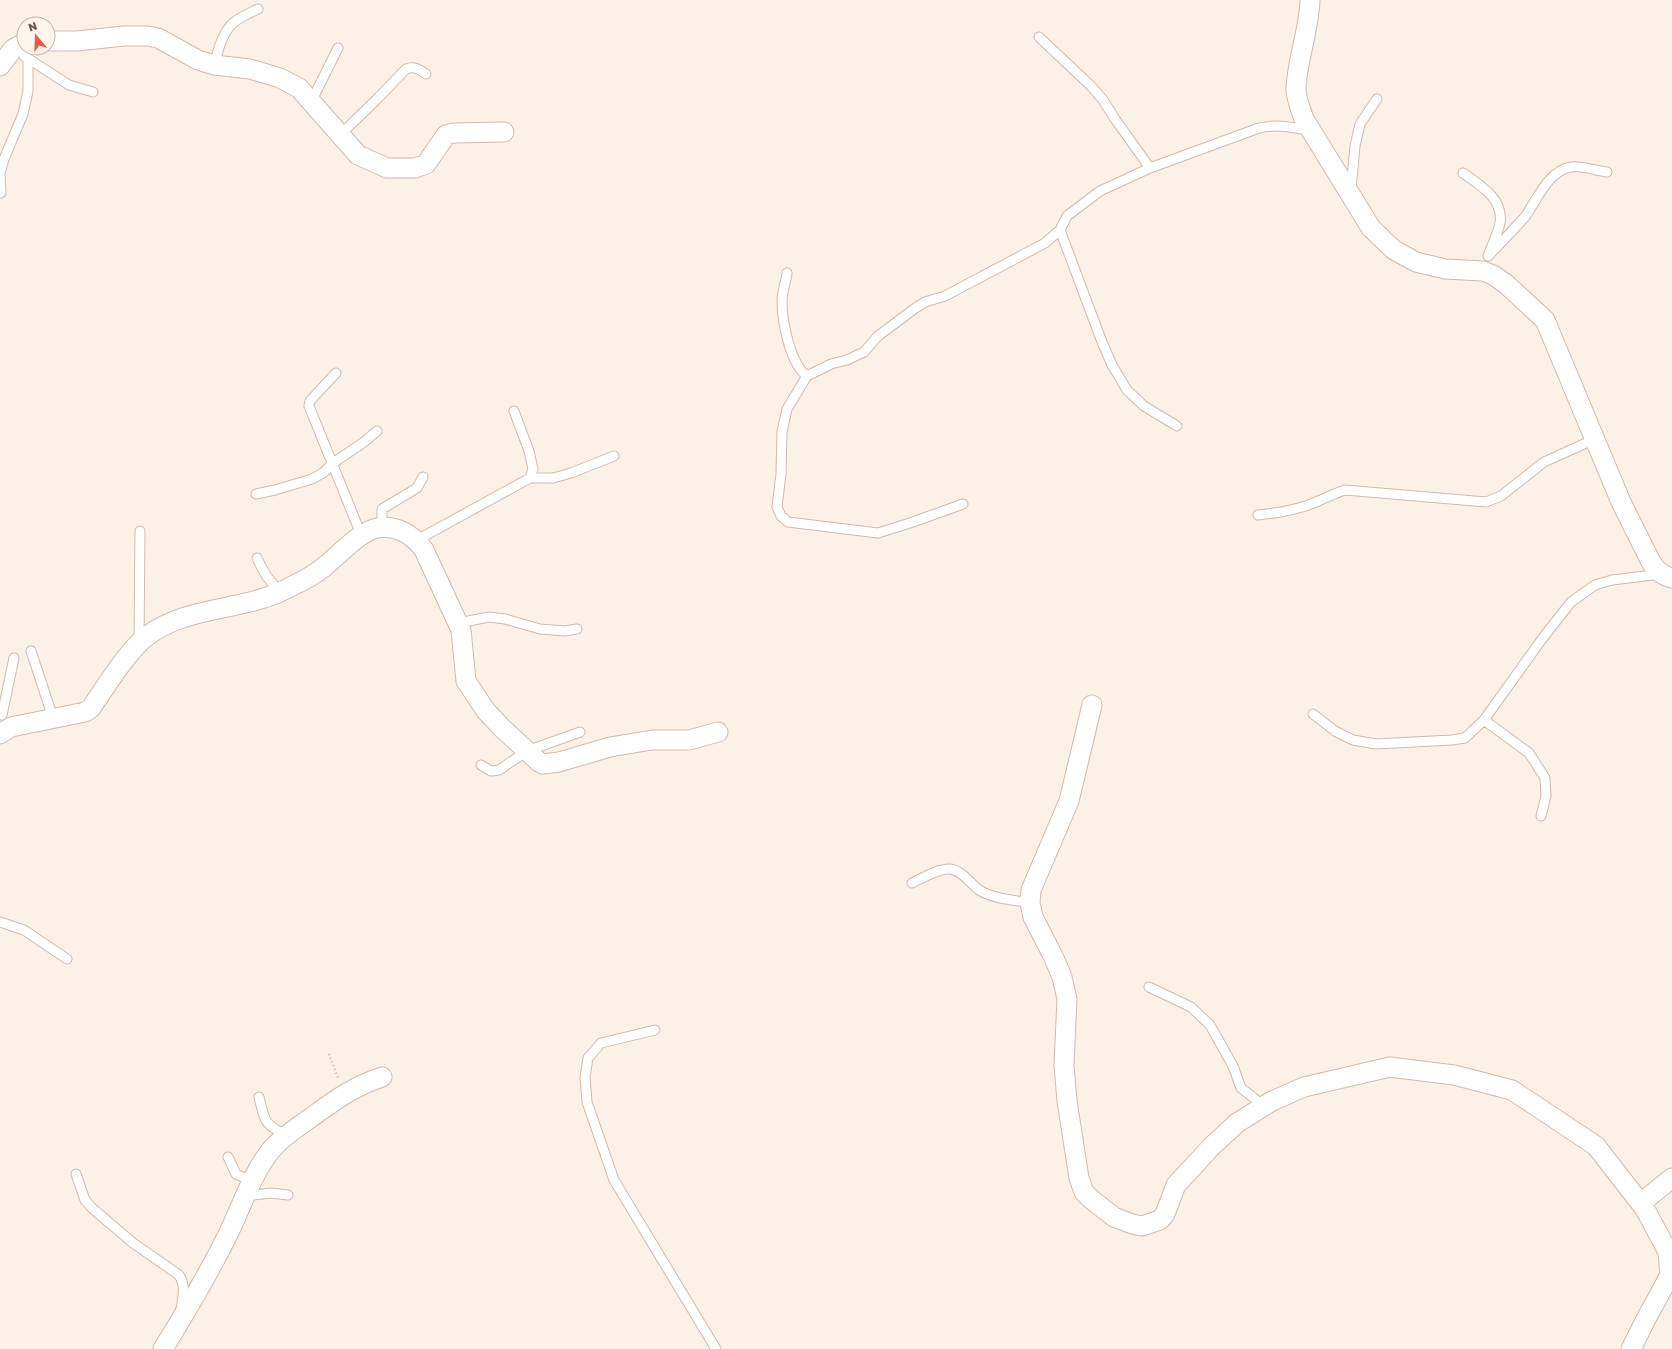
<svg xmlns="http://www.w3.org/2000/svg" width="1672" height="1349" font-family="'Golos Text',sans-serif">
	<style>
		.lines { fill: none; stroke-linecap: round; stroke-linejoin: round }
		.service-casing { stroke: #d0baaf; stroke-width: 11 }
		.minor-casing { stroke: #d0baaf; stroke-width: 21 }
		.path { stroke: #d7afa0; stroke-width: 2.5; stroke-dasharray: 1 3; stroke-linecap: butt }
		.service { stroke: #fff; stroke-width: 9 }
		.minor { stroke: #fff; stroke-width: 19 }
	</style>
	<rect width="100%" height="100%" fill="#fcf1e6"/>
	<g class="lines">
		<g class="service-casing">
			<path id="service" d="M1039 37 1092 87 1103 100 1115 119 1150 168
				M24 56 69 85 93 92
				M214 65C218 51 222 33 233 23 240 17 250 13 258 9
				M311 102 338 48
				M340 135 376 100 406 69C414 66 419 69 426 74
				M1463 173C1480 185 1504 199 1500 223 1498 233 1493 243 1489 253
				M1351 189 1355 146 1360 124 1377 99
				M1 193 0 173 4 159 23 114 28 91V59
				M1060 230 1102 342 1112 365 1127 390 1144 406 1177 426
				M1488 256C1500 244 1512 231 1524 218 1537 201 1547 171 1571 167 1578 165 1599 171 1607 172
				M787 273C786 282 782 292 782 301 782 321 790 364 807 376L831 364 847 360 864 352 878 336 914 309 925 302 945 296 1045 243 1060 230 1067 216 1100 191 1150 168 1259 128C1277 124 1293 127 1310 131
				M336 373 310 401 309 406 362 537
				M807 376 787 409 782 432 781 474 777 507 781 516 788 522 878 533 910 523 963 504
				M530 478H553L571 473 614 456
				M256 494 275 490 312 479 323 473 333 463 364 442 377 431
				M1258 515C1278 513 1298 510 1316 502 1326 498 1335 493 1345 490L1486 502 1501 496 1544 462 1595 439
				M382 528V509L417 488 423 477
				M417 540 530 478 533 469 529 451 514 411
				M257 558C264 573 269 582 282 592
				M458 623 489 617 505 619 540 629 565 631 577 629
				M139 642 140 531
				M31 651 53 718
				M1313 714 1335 731 1353 740 1376 744 1452 740 1465 738 1484 720 1542 639 1571 602 1595 585 1612 580 1661 574
				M2 715 14 658
				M1484 720 1529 753 1545 778 1546 796 1541 816
				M481 765 491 771 499 770 527 751 580 732
				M912 883C923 878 937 869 949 869 961 869 971 884 979 890 993 899 1014 900 1030 903
				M0 922 24 930 67 959
				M1149 987 1191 1007 1210 1025 1233 1066 1241 1088 1264 1106
				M655 1030 601 1043 588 1058 585 1077 587 1102 614 1180 716 1349
				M259 1097C265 1121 263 1123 285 1135
				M228 1157 236 1174 251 1181
				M76 1174 85 1200 92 1208 133 1243 179 1275C186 1286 183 1297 181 1309
				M245 1196 271 1193 288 1195"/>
		</g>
		<g class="minor-casing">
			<path id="minor" d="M1310 0C1309 31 1297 60 1296 89 1296 99 1301 110 1304 119L1371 228 1394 250 1416 262 1445 269 1483 271 1493 275 1506 284 1545 320 1621 502 1651 562C1656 570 1662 576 1672 578
				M48 41H77L124 36H148L158 38 198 60 214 65 250 69 280 78 299 88 358 155 387 168H415L426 164 446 135 454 133 504 132
				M0 66 13 49 24 43
				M1092 705 1069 801 1031 890 1030 903 1033 917 1054 958 1062 977 1067 999 1064 1065 1067 1101 1079 1178 1084 1192 1091 1199 1114 1217 1132 1224 1142 1226 1160 1220 1165 1214 1176 1185 1212 1146 1237 1123 1272 1101 1304 1087 1390 1067 1454 1075 1512 1090 1596 1146 1645 1209 1668 1252 1670 1275 1646 1319 1631 1349
				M0 734 11 727 85 712 91 708C105 688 128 650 147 636 190 604 247 612 292 586 303 581 314 575 324 567 338 556 359 532 377 528 396 524 413 535 424 550L461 630 466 681 486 711 502 728 539 762 543 764 559 762 610 747 652 740H689L718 732
				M1641 1203 1672 1178
				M163 1349C187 1310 210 1272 230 1230 243 1203 252 1174 271 1150 282 1137 295 1129 309 1119 334 1101 352 1087 382 1077"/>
		</g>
		<path class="path" d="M329 1054 338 1078"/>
		<use href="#service" class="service"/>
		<use href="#minor" class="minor"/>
	</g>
	<g transform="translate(36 36) rotate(341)"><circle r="19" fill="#fff5ec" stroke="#c8b5ac"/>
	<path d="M0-3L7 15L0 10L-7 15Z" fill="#e55c4c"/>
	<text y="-6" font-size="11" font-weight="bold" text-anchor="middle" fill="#75554b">N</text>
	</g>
</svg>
